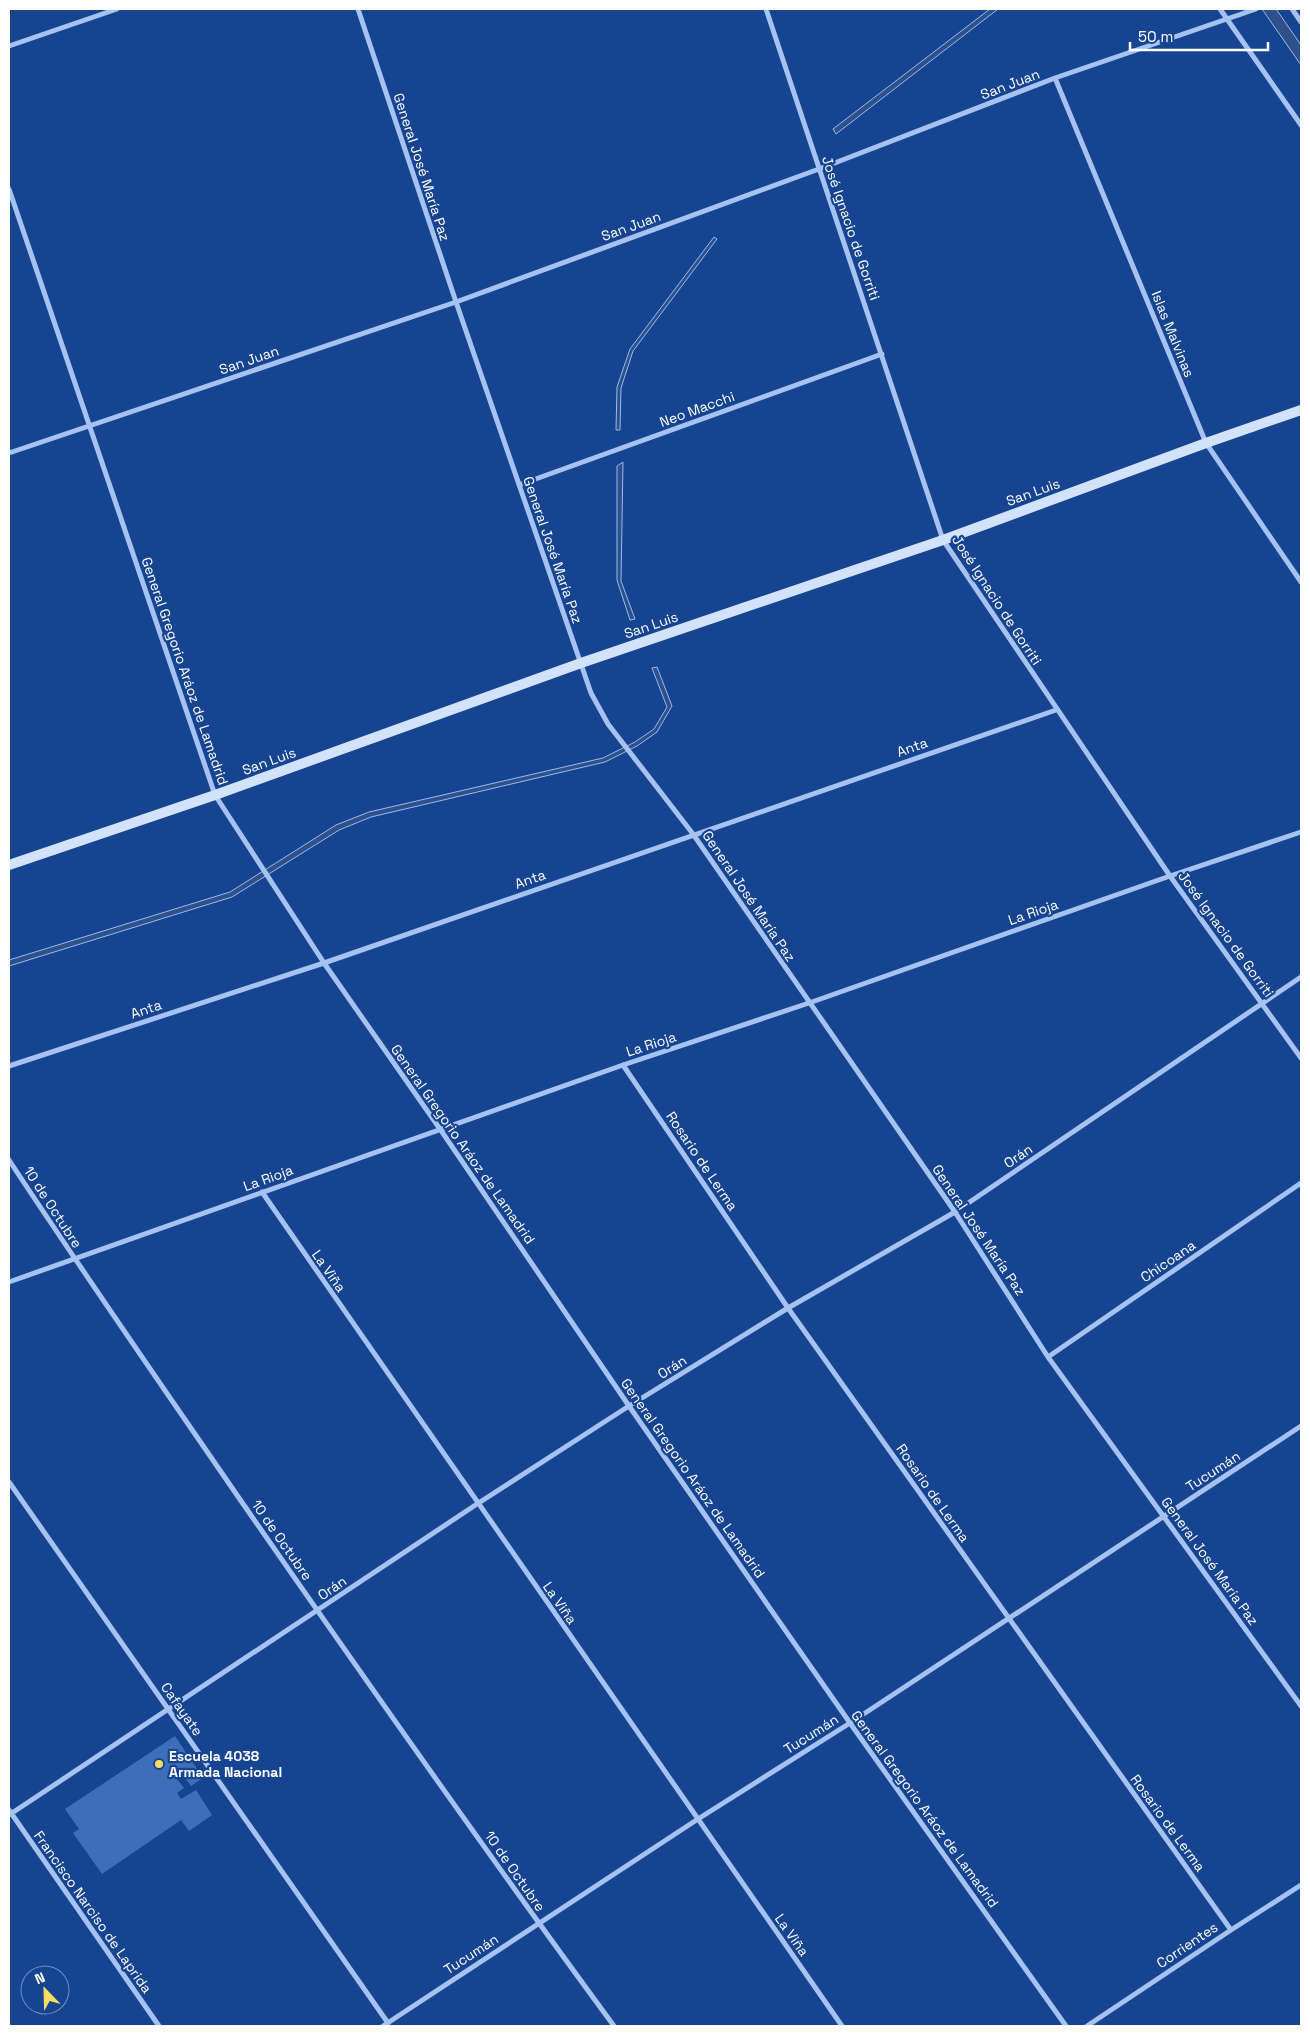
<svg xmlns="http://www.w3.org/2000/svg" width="1310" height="2035" font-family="'Space Grotesk',sans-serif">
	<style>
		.water { fill: #2f5089; stroke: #97bcf3 }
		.building { fill: #3f6eb9 }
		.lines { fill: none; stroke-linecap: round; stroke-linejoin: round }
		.street { stroke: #a5c2f0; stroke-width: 5 }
		.secondary { stroke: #d3e2fb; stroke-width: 10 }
		.poi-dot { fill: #ffdc64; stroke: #164491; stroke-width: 2 }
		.labels { text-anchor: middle; stroke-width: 4.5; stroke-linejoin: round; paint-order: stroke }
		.street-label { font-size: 14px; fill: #fff; stroke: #164491 }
		.poi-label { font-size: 14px; font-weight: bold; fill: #fff; stroke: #164491; text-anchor: start }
	</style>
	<rect width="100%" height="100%" fill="#164491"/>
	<path class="water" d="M990 9H998L836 134 833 129Z
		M1262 9H1276L1301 45V65Z
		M714 237 717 239 633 351 621 388 620 430H616L617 387 630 349Z
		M623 462 621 581 635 619 630 620 617 580V466Z
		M657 667 672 706 657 732 637 746 605 762 371 817 339 830 232 897 9 966V960L230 892 336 825 369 812 603 758 635 742 654 729 667 707 652 668Z"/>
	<path class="building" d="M175 1736 203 1778 191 1786 182 1774 176 1778 184 1788 177 1793 181 1799 196 1790 212 1815 189 1831 181 1820 102 1874 73 1833 79 1829 65 1809Z"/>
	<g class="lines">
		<path class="street" d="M358 9 456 302 591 693 608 724 693 834 955 1212 1048 1357 1301 1706
			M766 9 943 540 1170 876 1301 1058
			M1220 9 1301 125
			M1292 9 1301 22
			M9 46 117 9
			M1055 78 1206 443 1301 582
			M9 189 215 795 324 963 440 1129 629 1406 850 1723 1066 2026
			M9 453 456 302 819 169 1055 78 1256 9
			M519 485 882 354
			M623 1065 788 1308 1231 1930
			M9 1066 324 963 1056 710
			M9 1160C84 1274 162 1386 239 1498 362 1675 486 1852 614 2026
			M262 1192 842 2026
			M9 1282 623 1065 809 1003 1170 876 1301 832
			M1048 1357 1301 1183
			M9 1482 388 2023
			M9 1810 159 2026
			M9 1815 477 1504 629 1406 788 1308 955 1212 1301 977
			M383 2026 698 1819 850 1723 1301 1426
			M1087 2026 1231 1930 1301 1885"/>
		<path class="secondary" d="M9 865 215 795 581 663 943 540 1206 443 1301 410"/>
	</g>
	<circle class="poi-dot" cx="159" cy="1764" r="5"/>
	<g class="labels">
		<g class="street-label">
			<text transform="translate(1010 84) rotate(-21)" y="5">San Juan</text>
			<text transform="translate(422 167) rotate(72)" y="5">General José María Paz</text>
			<text transform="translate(631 226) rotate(-20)" y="5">San Juan</text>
			<text transform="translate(851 228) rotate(71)" y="5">José Ignacio de Gorriti</text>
			<text transform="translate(1173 334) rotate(68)" y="5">Islas Malvinas</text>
			<text transform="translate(249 360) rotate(-19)" y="5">San Juan</text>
			<text transform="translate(697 409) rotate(-20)" y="5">Neo Macchi</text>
			<text transform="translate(1033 492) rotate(-20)" y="5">San Luis</text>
			<text transform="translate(553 550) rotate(71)" y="5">General José María Paz</text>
			<text transform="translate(997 600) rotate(57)" y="5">José Ignacio de Gorriti</text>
			<text transform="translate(651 625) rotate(-19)" y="5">San Luis</text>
			<text transform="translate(185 671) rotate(71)" y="5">General Gregorio Aráoz de Lamadrid</text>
			<text transform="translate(912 747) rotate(-19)" y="5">Anta</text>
			<text transform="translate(269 761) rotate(-20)" y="5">San Luis</text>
			<text transform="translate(530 879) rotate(-19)" y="5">Anta</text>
			<text transform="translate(749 896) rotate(56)" y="5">General José María Paz</text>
			<text transform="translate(1033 912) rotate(-19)" y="5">La Rioja</text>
			<text transform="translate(1226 934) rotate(54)" y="5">José Ignacio de Gorriti</text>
			<text transform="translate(146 1009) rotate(-18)" y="5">Anta</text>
			<text transform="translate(651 1044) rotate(-18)" y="5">La Rioja</text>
			<text transform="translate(463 1144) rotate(55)" y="5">General Gregorio Aráoz de Lamadrid</text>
			<text transform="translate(1018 1156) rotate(-34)" y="5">Orán</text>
			<text transform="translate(702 1161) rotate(56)" y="5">Rosario de Lerma</text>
			<text transform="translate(268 1178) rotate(-20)" y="5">La Rioja</text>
			<text transform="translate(53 1207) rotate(57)" y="5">10 de Octubre</text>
			<text transform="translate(979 1230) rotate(56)" y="5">General José María Paz</text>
			<text transform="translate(1168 1261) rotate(-34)" y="5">Chicoana</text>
			<text transform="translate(329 1271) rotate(55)" y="5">La Viña</text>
			<text transform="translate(672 1367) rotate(-32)" y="5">Orán</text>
			<text transform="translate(1213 1471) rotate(-33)" y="5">Tucumán</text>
			<text transform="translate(693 1478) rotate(55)" y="5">General Gregorio Aráoz de Lamadrid</text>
			<text transform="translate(933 1493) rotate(55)" y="5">Rosario de Lerma</text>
			<text transform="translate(282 1540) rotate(55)" y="5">10 de Octubre</text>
			<text transform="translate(1210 1561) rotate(54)" y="5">General José María Paz</text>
			<text transform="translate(332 1588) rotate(-34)" y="5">Orán</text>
			<text transform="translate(560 1603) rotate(55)" y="5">La Viña</text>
			<text transform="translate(182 1709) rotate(55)" y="5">Cafayate</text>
			<text transform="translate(811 1734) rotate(-32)" y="5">Tucumán</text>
			<text transform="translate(925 1809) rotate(54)" y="5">General Gregorio Aráoz de Lamadrid</text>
			<text transform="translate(1168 1823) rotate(54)" y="5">Rosario de Lerma</text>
			<text transform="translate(515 1871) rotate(55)" y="5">10 de Octubre</text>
			<text transform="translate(93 1912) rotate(55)" y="5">Francisco Narciso de Laprida</text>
			<text transform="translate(792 1935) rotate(55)" y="5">La Viña</text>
			<text transform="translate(1187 1945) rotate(-34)" y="5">Corrientes</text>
			<text transform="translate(471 1954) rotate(-33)" y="5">Tucumán</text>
		</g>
		<g class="poi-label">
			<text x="169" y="1761">Escuela 4038<tspan x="169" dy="16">Armada Nacional</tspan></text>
		</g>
	</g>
	<rect width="1310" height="2035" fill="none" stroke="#ffffff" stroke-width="20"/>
	<g transform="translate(45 1990) rotate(337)"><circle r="24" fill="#164491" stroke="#738fbd"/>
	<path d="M0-4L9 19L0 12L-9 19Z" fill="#ffdc64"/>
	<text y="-8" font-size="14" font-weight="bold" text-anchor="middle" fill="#ffffff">N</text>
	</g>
	<path d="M1130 42v8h138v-8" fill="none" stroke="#ffffff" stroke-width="2.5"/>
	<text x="1138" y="42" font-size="15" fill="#ffffff" stroke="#164491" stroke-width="4" paint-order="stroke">50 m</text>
</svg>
